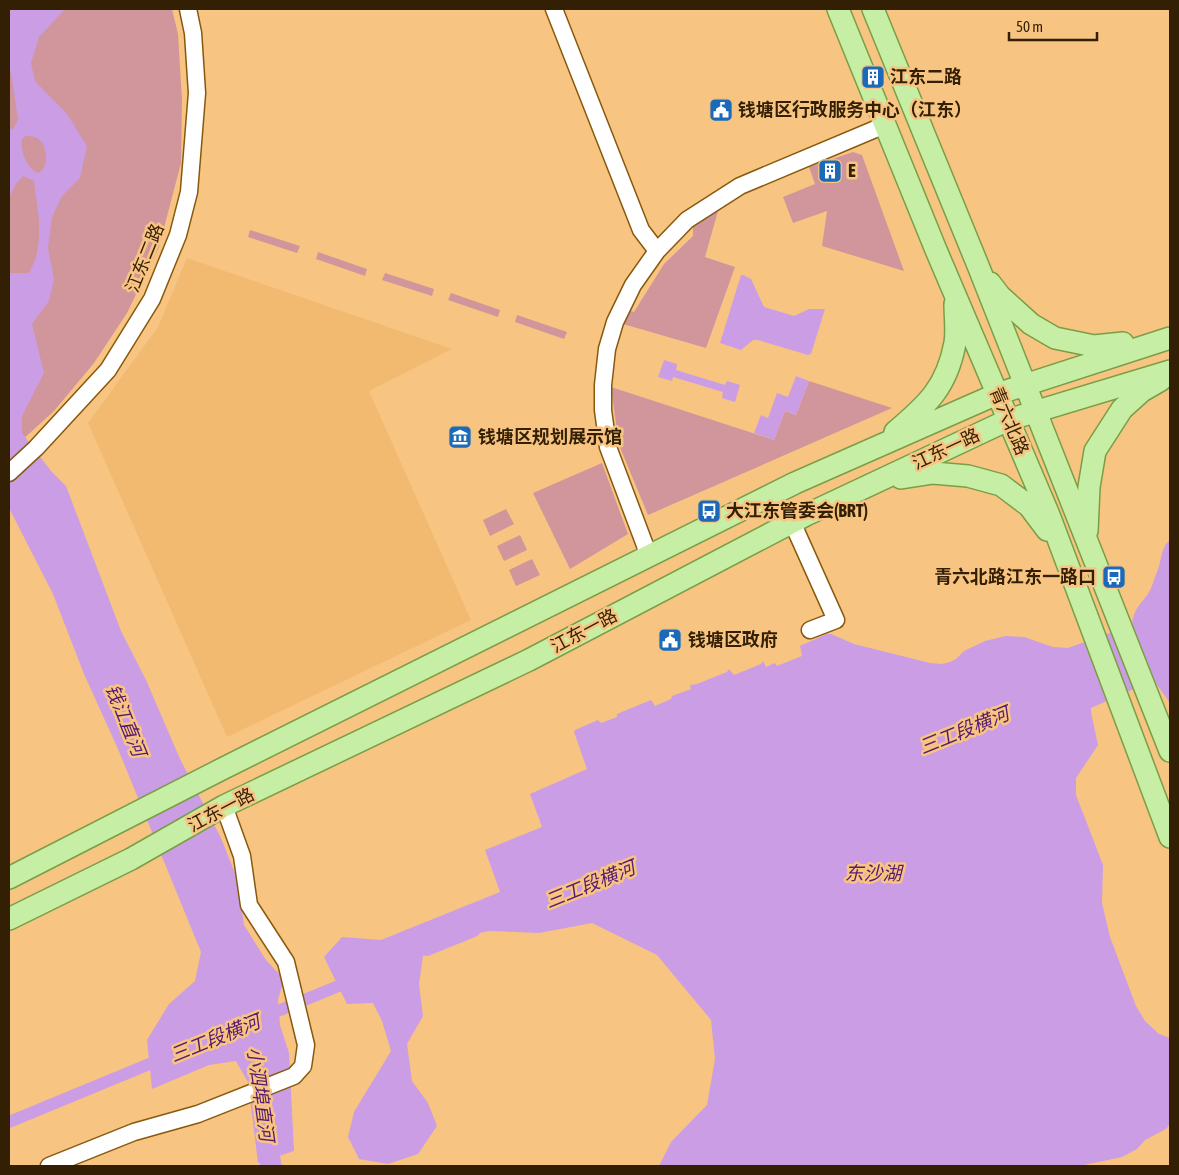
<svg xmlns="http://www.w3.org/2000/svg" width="1179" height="1175" font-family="'Asap Condensed','Noto Sans SC',sans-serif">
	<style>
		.built { fill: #f2ba70 }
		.green { fill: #d0969c }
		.water { fill: #ca9de5; fill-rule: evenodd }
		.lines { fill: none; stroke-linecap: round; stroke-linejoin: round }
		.canal { stroke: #ca9de5; stroke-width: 12 }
		.river { stroke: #ca9de5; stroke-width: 21 }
		.minor-casing { stroke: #87590d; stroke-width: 19 }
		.major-casing { stroke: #7a9e45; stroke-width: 24 }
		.minor { stroke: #fff; stroke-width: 16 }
		.major { stroke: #c7eea5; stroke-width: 21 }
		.labels { text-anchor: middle; stroke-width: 5; stroke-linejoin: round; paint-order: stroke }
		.poi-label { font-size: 18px; font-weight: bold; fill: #331f03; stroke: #f8c482; text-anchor: start }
		.street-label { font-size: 18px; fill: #331f03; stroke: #f8c482 }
		.water-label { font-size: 19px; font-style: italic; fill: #561c71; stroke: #f8c482 }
	</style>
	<rect width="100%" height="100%" fill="#f8c482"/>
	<path class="built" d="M187 258 452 349 369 391 471 620 227 737 88 423 158 327Z"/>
	<path class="green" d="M9 9H172L178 34 182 100 181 163 159 247 127 313 94 363 54 411 9 452Z
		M853 152 862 155 904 271 822 246 827 211 793 223 783 197 815 184 809 167Z
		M720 204 705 257 735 267 706 348 623 324 627 310 634 312 664 264 693 236V224Z
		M250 230 300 246 297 253 248 237Z
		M318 252 367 269 365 276 316 259Z
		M385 273 434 289 432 296 382 280Z
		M451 293 500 310 498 317 448 300Z
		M517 315 567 332 564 339 515 322Z
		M809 381 892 408 648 515 619 445 611 387 774 440 785 411 796 415Z
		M602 463 628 534 570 569 533 493Z
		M506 509 514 524 490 536 483 520Z
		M520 535 527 550 504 561 497 546Z
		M532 559 540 575 516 586 509 570Z"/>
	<path class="water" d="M9 9H65L39 37 31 63 35 81 67 114 87 146 80 178 62 196 52 217 48 248 54 279 49 301 32 324 44 373 22 416V433L51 471 66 486 121 631 146 680 180 759 221 838 238 881 244 925 266 960 284 979 278 1000 280 1025 289 1053 294 1151 258 1163 248 1082 236 1061 209 1065 152 1089 147 1040 169 1004 195 981 201 952 118 749 84 674 53 594 9 508V271L10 273H29L36 258 39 240V220L34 181 23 176 15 185 9 199V130L13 129 18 120 11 72 9 71ZM26 136C28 136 33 136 35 137 48 142 50 166 39 173 27 170 20 151 22 139Z
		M741 275H743L751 279 764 307 794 316 809 309H825L811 354 808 355 758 340H753L741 350 720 343Z
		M664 360 677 364 676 370 725 385 727 381 740 385 735 402 722 398 723 392 673 377 672 381 658 377Z
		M796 376 809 381 796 415 785 411 774 440 754 433 761 415 768 418 777 393 788 397Z
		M1170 540V703L1155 682 1152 681 1091 708V712L1098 745 1076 778V795L1103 865 1102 903 1110 937 1136 1006 1145 1021 1159 1034 1170 1038V1124L1166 1129 1145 1140 1137 1149 1122 1157 1079 1166H659L671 1142 707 1105 715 1059 711 1020 657 955 592 923 539 933 489 931 451 939 423 956 419 984 423 1016 407 1044 412 1081 428 1103 437 1126 418 1154 388 1164 359 1159 348 1137 354 1112 391 1051 382 1021 373 1003 347 1004 324 957 342 937 381 940 500 892 485 850 542 827 530 794 587 769 574 732 575 730 598 720 601 723 617 717V714L651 700 655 706 671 699 672 696 691 689 690 685 697 684 727 672 729 669 734 675 761 664 763 661 766 667 775 663 777 666 802 656 800 646 827 634H831L854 644 930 663 942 664 950 662 956 659 964 651 985 641 1006 636 1024 637 1053 647 1068 648 1132 625C1134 609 1139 606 1148 594 1152 588 1154 579 1157 572 1162 562 1160 548 1170 540Z"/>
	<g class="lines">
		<path class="canal" d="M427 950 474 931
			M263 1017 353 980
			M9 1122 164 1058"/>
		<path class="river" d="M266 1132 271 1166"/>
		<g class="minor-casing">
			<path id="minor" d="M554 9 641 230 657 251
				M9 473 36 448 108 370 152 299 178 235 189 192 197 93 193 33 188 9
				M792 522 836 620 810 630
				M649 556 608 447 603 410V385L607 349 615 322 633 285 657 251 687 220 740 186 885 125
				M49 1166 134 1132 198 1114 294 1076 303 1066 306 1045 286 962 249 905 242 856 224 806"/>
		</g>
		<g class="major-casing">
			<path id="major" d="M838 9 936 250 1049 515 1170 837
				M873 9 979 268 1170 751
				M990 283 1000 296 1031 324 1055 338 1094 346 1123 343
				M895 432C927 405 947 387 955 343 957 331 955 317 955 304
				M901 478 933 473 968 476 1001 485 1029 506 1047 530
				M1087 531 1089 487 1095 451 1122 409 1142 391 1161 380
				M9 878 224 768 795 483 997 394 1170 338
				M9 919 131 859 224 806 529 660 806 515 1008 420 1170 371"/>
		</g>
		<use href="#minor" class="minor"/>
		<use href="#major" class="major"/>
	</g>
	<defs>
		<g id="building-square" transform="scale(1.25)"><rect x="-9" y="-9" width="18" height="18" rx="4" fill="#1a6ab9" stroke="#f8c482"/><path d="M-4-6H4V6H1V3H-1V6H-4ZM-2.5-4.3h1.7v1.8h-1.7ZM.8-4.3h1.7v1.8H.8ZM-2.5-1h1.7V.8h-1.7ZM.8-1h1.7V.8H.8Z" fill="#fff"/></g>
		<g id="civic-square" transform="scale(1.25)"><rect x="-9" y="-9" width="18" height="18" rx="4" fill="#1a6ab9" stroke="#f8c482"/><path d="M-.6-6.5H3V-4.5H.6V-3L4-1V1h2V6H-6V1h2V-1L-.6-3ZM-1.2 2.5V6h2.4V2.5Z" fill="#fff"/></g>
		<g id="museum-square" transform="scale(1.25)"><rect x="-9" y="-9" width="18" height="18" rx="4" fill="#1a6ab9" stroke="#f8c482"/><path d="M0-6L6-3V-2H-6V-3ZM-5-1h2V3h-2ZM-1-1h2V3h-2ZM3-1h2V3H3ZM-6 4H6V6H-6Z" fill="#fff"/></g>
		<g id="bus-square" transform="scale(1.25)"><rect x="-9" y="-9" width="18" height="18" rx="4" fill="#1a6ab9" stroke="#f8c482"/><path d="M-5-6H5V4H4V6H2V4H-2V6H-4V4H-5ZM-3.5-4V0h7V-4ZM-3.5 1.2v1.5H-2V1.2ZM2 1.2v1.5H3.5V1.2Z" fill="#fff"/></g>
	</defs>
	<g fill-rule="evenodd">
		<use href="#building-square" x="873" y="77"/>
		<use href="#civic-square" x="721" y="110"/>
		<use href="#building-square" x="830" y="171"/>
		<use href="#museum-square" x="460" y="437"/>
		<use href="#bus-square" x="709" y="511"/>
		<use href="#bus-square" x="1114" y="577"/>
		<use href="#civic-square" x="670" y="640"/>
	</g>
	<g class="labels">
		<g class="poi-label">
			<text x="890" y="83">江东二路</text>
			<text x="738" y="116">钱塘区行政服务中心（江东）</text>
			<text x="848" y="177">E</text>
			<text x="478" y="443">钱塘区规划展示馆</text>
			<text x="726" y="517">大江东管委会(BRT)</text>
			<text x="1096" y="583" text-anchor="end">青六北路江东一路口</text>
			<text x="688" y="646">钱塘区政府</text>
		</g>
		<g class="street-label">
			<text transform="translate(145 258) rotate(-68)" y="6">江东二路</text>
			<text transform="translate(1009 421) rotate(67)" y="6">青六北路</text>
			<text transform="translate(946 449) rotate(-25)" y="6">江东一路</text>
			<text transform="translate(584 631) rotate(-28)" y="6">江东一路</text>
			<text transform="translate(221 810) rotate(-28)" y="6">江东一路</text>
		</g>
		<g class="water-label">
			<text transform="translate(126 720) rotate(68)" y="7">钱江直河</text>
			<text transform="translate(964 730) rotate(-22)" y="7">三工段横河</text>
			<text x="873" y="880">东沙湖</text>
			<text transform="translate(590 884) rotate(-22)" y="7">三工段横河</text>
			<text transform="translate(215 1038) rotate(-22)" y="7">三工段横河</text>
			<text transform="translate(261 1094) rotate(82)" y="7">小泗埠直河</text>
		</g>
	</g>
	<rect width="1179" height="1175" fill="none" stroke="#331f03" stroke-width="20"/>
	<path d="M1009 32v8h88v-8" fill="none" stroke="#331f03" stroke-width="2.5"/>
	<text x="1016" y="32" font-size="15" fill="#331f03" stroke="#f8c482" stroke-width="4" paint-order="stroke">50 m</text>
</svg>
